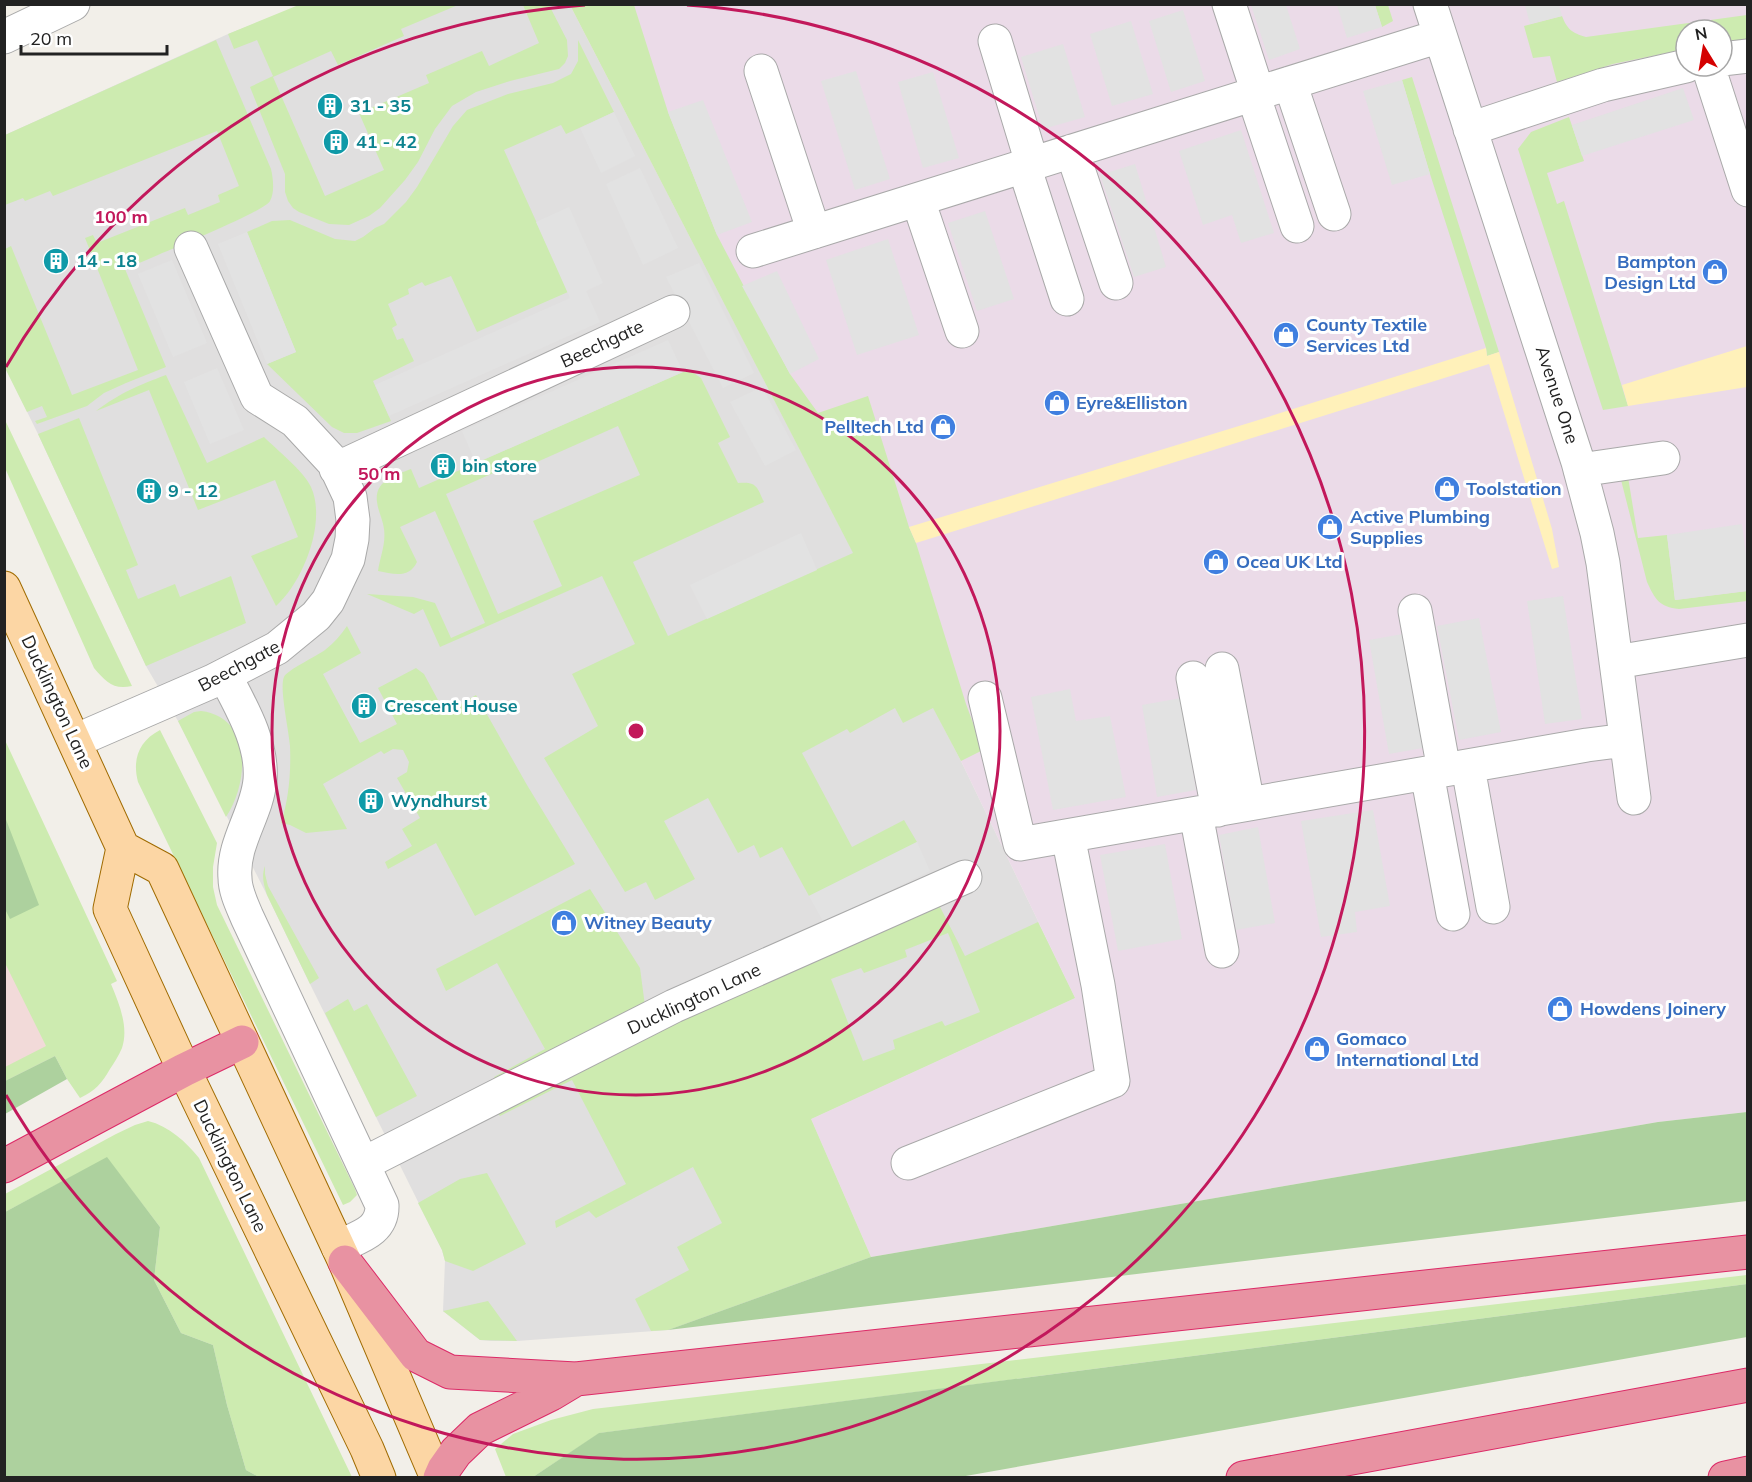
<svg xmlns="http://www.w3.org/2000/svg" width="1752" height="1482" font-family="Mulish,sans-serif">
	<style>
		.residential { fill: #e0dfdf }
		.commercial { fill: #f2dad9 }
		.industrial { fill: #ebdbe8; fill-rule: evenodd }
		.grass { fill: #cdebb0; fill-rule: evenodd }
		.forest { fill: #add19e }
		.sand { fill: #fff1ba }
		.parking { fill: #e2e2e2 }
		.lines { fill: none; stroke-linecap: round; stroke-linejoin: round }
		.minor-casing { stroke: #a9a9a9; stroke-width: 35 }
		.major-casing { stroke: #a06b00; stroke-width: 35 }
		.highway-casing { stroke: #dc2a67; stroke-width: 35 }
		.minor { stroke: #fff; stroke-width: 33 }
		.major { stroke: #fcd6a4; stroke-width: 33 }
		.highway { stroke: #e892a2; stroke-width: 33 }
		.ring { fill: none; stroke: #c2185b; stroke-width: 3 }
		.labels { text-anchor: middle; stroke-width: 6; stroke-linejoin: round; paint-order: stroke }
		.culture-label { font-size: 18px; font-weight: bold; fill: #0d838f; stroke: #fff; text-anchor: start }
		.shop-label { font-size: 18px; font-weight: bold; fill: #366cbe; stroke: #fff; text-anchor: start }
		.street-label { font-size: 18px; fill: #222; stroke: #fff }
		.centre { fill: #c2185b; stroke: #fff; stroke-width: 3 }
		.ring-label { font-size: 18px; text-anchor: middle; font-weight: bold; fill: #c2185b; stroke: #fff; stroke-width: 6; stroke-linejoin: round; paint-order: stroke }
	</style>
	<rect width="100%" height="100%" fill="#f2efe9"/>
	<path class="residential" d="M301 5H570L961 761 1075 998 811 1119 871 1257 668 1330 517 1341H491L480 1340 443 1311 445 1261 442 1250 310 984 267 895 178 721 146 666 38 434 5 367V135L228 34Z"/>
	<path class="commercial" d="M4 817 55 1056 5 1081H4Z"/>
	<path class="industrial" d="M570 5H1747V1112L1658 1122 871 1257 811 1119 1075 998 961 761ZM1686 30H1722V66H1686Z"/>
	<path class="grass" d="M301 4 458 5 401 29 404 36 338 65 331 51 273 77 325 196 384 170 359 113 429 83 426 75 482 51 489 66 539 43 523 5H549L567 40 568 56 565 63 559 69 510 81 476 92 452 106 435 129 418 162 405 180 380 208 369 216 349 225 329 224 299 212 293 208 288 201 285 192V174L250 87 273 76 257 40 234 49 228 34Z
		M570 5H634L668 112 717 235 790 374 818 413 868 396 909 527 916 543 966 704 983 750 961 761 933 708 903 723 895 708 850 733 847 729 802 753 852 847 904 820 917 842 809 896 782 847 760 858 754 845 738 853 708 798 664 821 695 879 655 900 646 882 625 892 544 758 598 726 572 674 635 644 602 576 440 647 423 609 414 614 367 594 413 597 435 603 451 638 485 623 435 511 400 527 417 562C409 579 393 574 378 571 380 557 386 544 384 529 383 520 378 511 377 502 374 481 395 475 411 469L419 488 683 372H692L701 378 730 437 718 443 738 483C757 481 757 487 764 502L633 562 668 636 853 553ZM618 426 640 475 533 521 562 586 498 614 446 494 507 467 510 474Z
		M1375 5H1388L1393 21 1382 27Z
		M1747 15V40L1722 44V30H1686V49L1613 64 1557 82 1550 56 1533 58 1524 26 1562 16C1567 29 1572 33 1586 37Z
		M216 40 271 169C273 178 275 192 270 201 265 212 145 260 125 269L166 367 126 383 104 393 87 406 37 424 35 421 47 417 42 406 27 412 5 368V249L11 246 72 395 138 370 85 238 93 235 97 243 185 208 188 215 220 202 218 195 239 186 217 131 53 196 50 191 25 201 23 198 5 205V135Z
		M578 40 614 112 566 134 561 125 504 150 568 292 477 332 451 276 425 286 422 282 408 289 409 294 388 304 397 325 392 328 397 340 403 338 414 361 373 381 391 421 357 433H344L332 427 267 364 296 352 247 232 272 221 290 220 335 239 355 241 363 237 375 228 384 224 406 202 417 187 453 126 467 110 508 94 553 83 571 74 578 61Z
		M1412 77 1499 352 1487 356 1486 348 1430 174 1402 80Z
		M1569 117 1584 161 1547 173 1557 204 1564 201 1628 406 1603 410 1518 149 1531 132Z
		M166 375 207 463 264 437C278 451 303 470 311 487 327 522 303 582 276 606L251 556 298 537 275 480 198 510 149 390 96 411C120 393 139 385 166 375Z
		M79 418 138 565 126 570 138 599 175 584 180 597 231 576 246 623 146 666 38 434Z
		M5 420 132 686C113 690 106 682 94 668L5 468Z
		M1620 476 1628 477 1638 538 1667 535 1675 600 1747 591V601L1679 609C1659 607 1655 599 1647 582Z
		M347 626 361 653 323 674 360 743 397 724 378 688 416 668 424 674 445 713 476 695 527 785 575 864 475 916 436 843 388 869 385 862 412 846 402 829 420 818 397 778 407 772 409 762 403 750 393 749 384 754 381 751 323 784 347 829 306 833 290 825 281 823C289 798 291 772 290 746 289 731 279 687 284 677 287 670 317 656 325 650 334 643 341 635 347 626Z
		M201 711C253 717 249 783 226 817L178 721 194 712Z
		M160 730 217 843 213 867V887L217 905 355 1189 357 1195 350 1202 343 1205 138 782C132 759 139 741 160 730Z
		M4 738 117 981 111 984C119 1003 129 1027 122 1048 119 1055 114 1063 110 1069 102 1083 95 1091 80 1098L67 1079 55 1056 5 1081V1067L46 1046 5 963Z
		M265 866V874L268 886 319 978 310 984 267 895C264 885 261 877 265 866Z
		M590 889 640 968 645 1006 498 1084 494 1077 545 1049 497 963 446 991 436 969Z
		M939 905 965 956 1038 922 1075 998 811 1119 871 1257 668 1330 651 1331 635 1299 689 1270 677 1247 722 1223 693 1167 596 1218 589 1211 556 1228 555 1221 626 1184 572 1080 500 1116 496 1111 611 1050ZM948 933 980 1012 945 1026 942 1021 893 1040 895 1049 863 1061 831 979 861 968 864 973 907 957 905 950Z
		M348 999 354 1011 367 1004 417 1096 376 1117 325 1013Z
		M148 1121C169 1126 186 1142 199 1158L352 1477H259L246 1470 227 1405 213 1345 181 1333 154 1280 160 1227 107 1158 5 1212V1194L116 1134 135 1125Z
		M487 1173 526 1244 473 1271 445 1261 442 1250 418 1203 460 1179Z
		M1747 1275V1284L600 1433 533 1477H506L495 1449 513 1434 551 1420 593 1409Z
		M488 1301 517 1341 480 1340 443 1311Z"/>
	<path class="forest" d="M5 817 39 905 10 919 4 907Z
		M55 1056 67 1079 5 1114V1081Z
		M1747 1112V1201L668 1330 871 1257 1658 1122Z
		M107 1157 160 1227 154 1280 181 1333 213 1345 227 1405 246 1470 259 1477H5V1212Z
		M1747 1284V1337L960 1477H533L599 1433Z"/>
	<path class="sand" d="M1747 346V387L1628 406 1622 385Z
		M1486 348 1487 356 1499 352 1552 529 1559 567 1552 569 1489 364 916 543 909 527 1252 422Z"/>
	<path class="parking" d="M1251 5H1286L1300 49 1269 60Z
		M1337 5H1375L1382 27 1347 38Z
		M1525 5H1559L1562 16 1530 24Z
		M1183 10 1205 81 1171 92 1149 21Z
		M1131 21 1153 94 1112 106 1090 34Z
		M1063 44 1085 117 1043 129 1021 57Z
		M856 71 890 179 855 190 821 81Z
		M933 72 959 158 923 168 898 82Z
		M1402 80 1430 174 1392 185 1363 91Z
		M1683 88 1694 120 1582 156 1572 125Z
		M703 100 752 222 717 235 668 112Z
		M614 112 635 156 601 173 580 128Z
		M1241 130 1274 233 1241 243 1232 215 1203 225 1179 151Z
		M1135 164 1166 267 1134 277 1100 175Z
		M640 168 678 248 643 265 606 184Z
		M569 207 603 283 586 291 600 322 389 416 375 385 570 298 536 222Z
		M985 211 1014 299 977 311 948 223Z
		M247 232 296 352 267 364 218 244Z
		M888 239 919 335 857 355 826 260Z
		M172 260 207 343 173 357 138 274Z
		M699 263 754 373 723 388 666 277Z
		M777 271 819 359 790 374 742 286Z
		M668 340 683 372 476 463 462 431Z
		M217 368 244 430 210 444 184 382Z
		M762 387 796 450 765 466 730 402Z
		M1742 524 1747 562V591L1675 600 1667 535Z
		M801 533 817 570 707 619 690 585Z
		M1563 596 1582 719 1545 724 1527 601Z
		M1479 618 1501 732 1459 740 1437 626Z
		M1408 633 1428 747 1389 754 1369 640Z
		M1070 689 1076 721 1110 716 1126 797 1053 810 1031 697Z
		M1181 698 1196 790 1157 797 1142 705Z
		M1373 810 1390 906 1355 912 1357 932 1321 937 1301 821Z
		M1258 827 1275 923 1236 930 1219 835Z
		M917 842 930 871 824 923 809 896Z
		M1165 844 1182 939 1118 951 1100 855Z"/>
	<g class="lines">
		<g class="minor-casing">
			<path id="minor" d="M1229 4 1258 93
				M1430 4 1578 462 1597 533 1603 563 1634 798
				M4 37 73 4
				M995 41 1032 163
				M1722 59 1748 56
				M1708 66 1748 190
				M761 71 814 232
				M1290 83 1334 214
				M1253 94 1297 226
				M1470 129 1603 85 1686 66
				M1072 151 1116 283
				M1024 166 1067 299
				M918 200 962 331
				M753 251 1440 36
				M336 469 673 312
				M1580 470 1663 458
				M1415 611 1444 770
				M1616 662 1748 640
				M1222 669 1248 804
				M225 676C241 707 263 743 260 780 257 814 232 843 235 878 235 891 242 905 247 917L382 1205C383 1232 358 1237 338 1247
				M1193 678 1218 810
				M985 698 1020 844 1587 745 1626 740
				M75 741 213 681 277 648 316 616 328 601 348 559 352 539 353 520 350 497 334 463 295 421 257 397 191 248
				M1468 767 1493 907
				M1427 773 1453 914
				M1196 814 1222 951
				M908 1163 1113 1081 1098 985 1068 836
				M363 1164 674 1006 965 877"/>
		</g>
		<g class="major-casing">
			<path id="major" d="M4 588 123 848 110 909 184 1070 367 1449 379 1478
				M123 848 162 869 345 1262 437 1478"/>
		</g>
		<g class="highway-casing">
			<path id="highway" d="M4 1166 184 1070 242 1042
				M345 1262 416 1355 450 1372 576 1379 1748 1252
				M440 1478 444 1469 456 1452 480 1429 551 1394 576 1379
				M1243 1478 1748 1385
				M1725 1478 1748 1473"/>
		</g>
		<use href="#minor" class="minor"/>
		<use href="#major" class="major"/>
		<use href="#highway" class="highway"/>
	</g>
	<g class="ring">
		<circle cx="636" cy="731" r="364"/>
		<path d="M6 367A728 728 0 0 1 585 5M687 5A728 728 0 1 1 6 1095"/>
	</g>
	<defs>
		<g id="building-disc" transform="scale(1.35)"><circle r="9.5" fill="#0f9aa8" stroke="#fff"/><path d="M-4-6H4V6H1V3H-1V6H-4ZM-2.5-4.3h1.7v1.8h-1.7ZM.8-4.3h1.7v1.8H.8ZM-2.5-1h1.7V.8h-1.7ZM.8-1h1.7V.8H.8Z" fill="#fff"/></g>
		<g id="shop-disc" transform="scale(1.35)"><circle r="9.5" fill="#3f7fe0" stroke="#fff"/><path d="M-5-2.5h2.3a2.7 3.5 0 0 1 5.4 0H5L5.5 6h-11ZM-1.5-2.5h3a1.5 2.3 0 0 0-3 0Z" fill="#fff"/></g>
	</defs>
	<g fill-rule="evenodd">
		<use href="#building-disc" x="330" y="106"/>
		<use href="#building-disc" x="336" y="142"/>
		<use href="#building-disc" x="56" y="261"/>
		<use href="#shop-disc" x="1715" y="272"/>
		<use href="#shop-disc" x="1286" y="335"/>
		<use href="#shop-disc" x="1057" y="403"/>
		<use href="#shop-disc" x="943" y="427"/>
		<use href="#building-disc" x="443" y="466"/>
		<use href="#shop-disc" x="1447" y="489"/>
		<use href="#building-disc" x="149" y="491"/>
		<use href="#shop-disc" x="1330" y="527"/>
		<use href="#shop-disc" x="1216" y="562"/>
		<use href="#building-disc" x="364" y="706"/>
		<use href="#building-disc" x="371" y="801"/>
		<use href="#shop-disc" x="564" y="923"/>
		<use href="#shop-disc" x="1560" y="1009"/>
		<use href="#shop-disc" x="1317" y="1049"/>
	</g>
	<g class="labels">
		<g class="culture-label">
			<text x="350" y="112">31 - 35</text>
			<text x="356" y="148">41 - 42</text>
			<text x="76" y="267">14 - 18</text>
			<text x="462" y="472">bin store</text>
			<text x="168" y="497">9 - 12</text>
			<text x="384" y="712">Crescent House</text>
			<text x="391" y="807">Wyndhurst</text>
		</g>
		<g class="shop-label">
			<text x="1696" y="268" text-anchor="end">Bampton<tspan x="1696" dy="21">Design Ltd</tspan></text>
			<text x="1306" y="331">County Textile<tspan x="1306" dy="21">Services Ltd</tspan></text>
			<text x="1076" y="409">Eyre&amp;Elliston</text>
			<text x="924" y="433" text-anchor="end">Pelltech Ltd</text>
			<text x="1466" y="495">Toolstation</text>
			<text x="1350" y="523">Active Plumbing<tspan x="1350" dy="21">Supplies</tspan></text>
			<text x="1236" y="568">Ocea UK Ltd</text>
			<text x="584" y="929">Witney Beauty</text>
			<text x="1580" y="1015">Howdens Joinery</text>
			<text x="1336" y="1045">Gomaco<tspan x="1336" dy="21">International Ltd</tspan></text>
		</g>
		<g class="street-label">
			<text transform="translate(602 344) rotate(-25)" y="6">Beechgate</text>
			<text transform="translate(1557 395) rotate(72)" y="6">Avenue One</text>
			<text transform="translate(239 666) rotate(-28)" y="6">Beechgate</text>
			<text transform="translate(57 702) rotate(65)" y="6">Ducklington Lane</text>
			<text transform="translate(694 999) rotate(-25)" y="6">Ducklington Lane</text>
			<text transform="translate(230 1166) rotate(64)" y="6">Ducklington Lane</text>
		</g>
	</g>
	<circle cx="636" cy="731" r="9" class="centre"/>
	<g class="ring-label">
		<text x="121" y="223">100 m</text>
		<text x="379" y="480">50 m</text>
	</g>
	<rect width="1752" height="1482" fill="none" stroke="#222222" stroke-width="12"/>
	<g transform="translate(1704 48) rotate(349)"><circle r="28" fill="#ffffff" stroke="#a7a7a7" stroke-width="1.5"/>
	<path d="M0-4.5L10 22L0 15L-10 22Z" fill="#d40000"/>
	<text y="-9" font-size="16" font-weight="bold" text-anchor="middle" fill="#222222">N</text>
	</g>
	<path d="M21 45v9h146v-9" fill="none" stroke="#222222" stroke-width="3"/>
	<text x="30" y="45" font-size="18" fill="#222222" stroke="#ffffff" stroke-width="4.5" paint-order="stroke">20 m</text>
</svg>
